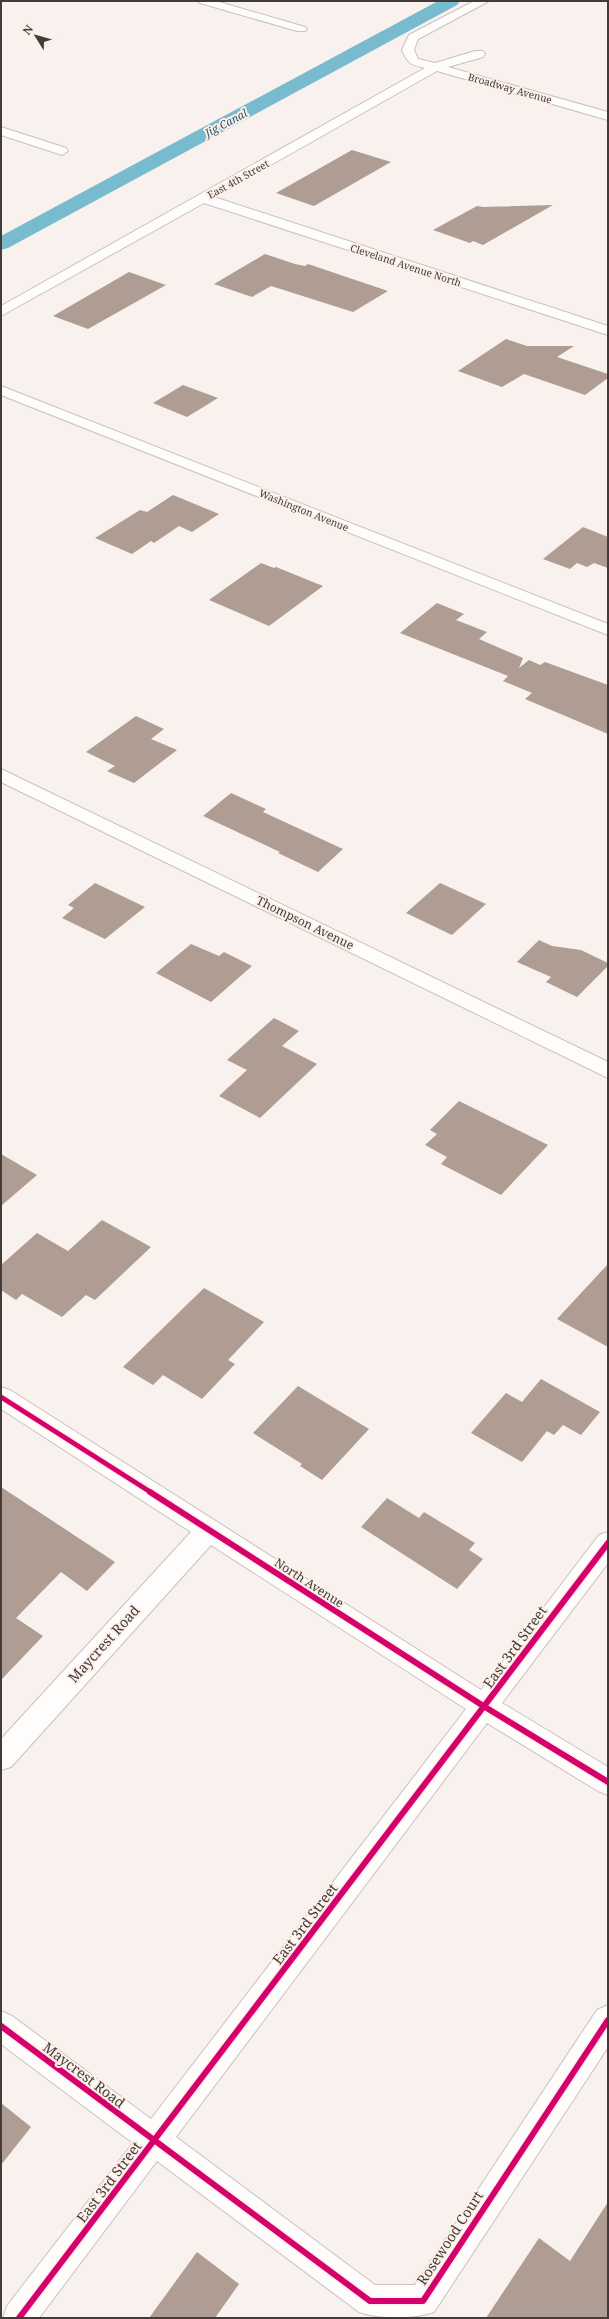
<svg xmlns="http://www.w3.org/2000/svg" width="609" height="2319" font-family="'Noto Serif',serif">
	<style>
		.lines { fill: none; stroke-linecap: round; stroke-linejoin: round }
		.canal { fill: #78bbcf; fill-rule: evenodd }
		.building { fill: #af9c92 }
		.minor-casing { stroke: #c8c2bf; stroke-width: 2 }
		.minor { fill: #fefdfc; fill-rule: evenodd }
		.cycleway-far1-casing { stroke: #fdefe9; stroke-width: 8 }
		.cycleway-casing { stroke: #fdefe9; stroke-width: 9 }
		.cycleway-far1 { stroke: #d6006c; stroke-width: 5 }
		.cycleway { stroke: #d6006c; stroke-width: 6 }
		.labels { text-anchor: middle; stroke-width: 4; stroke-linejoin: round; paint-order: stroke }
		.far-street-label { font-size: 10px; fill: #423b38; stroke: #fdefe9 }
		.far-water-label { font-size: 11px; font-style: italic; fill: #225868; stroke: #fdefe9 }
		.street-label { font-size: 12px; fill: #423b38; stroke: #fdefe9 }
		.near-street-label { font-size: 14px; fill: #423b38; stroke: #fdefe9 }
	</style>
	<rect width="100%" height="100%" fill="#f8f1ee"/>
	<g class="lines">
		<path class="canal" d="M438 1H460L457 5 8 248 1 250V236Z"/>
	</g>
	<path class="building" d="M352 150 391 162 314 206 276 193Z
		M553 205 483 245 473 241 470 243 433 230 477 206 483 207Z
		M265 254 295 264 305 266 308 264 388 291 353 312 271 286 252 297 214 284Z
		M129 272 166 285 88 329 53 316Z
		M506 339 527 346H574L557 357 608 374V378L585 395 524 374 502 387 458 371Z
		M183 385 218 398 187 417 153 403Z
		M173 495 219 514 192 532 179 526 154 543 151 541 132 554 95 538 140 510 147 512Z
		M583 527 608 537V568L594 563 587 567 577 563 570 569 543 559Z
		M261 563 274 568 276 567 323 586 269 626 209 600Z
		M437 603 464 614 456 620 487 632 479 639 523 658 519 668 529 660 540 665 545 662 608 685V734L525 699 532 693 503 681 508 676 400 633Z
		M136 716 164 729 151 739 177 750 134 783 107 771 115 766 86 752Z
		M231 793 266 809 263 812 343 849 318 872 278 853 280 852 203 816Z
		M95 883 145 907 105 939 62 918 74 908 68 905Z
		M440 883 486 904 452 935 406 913Z
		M539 940 552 946 581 950 608 963V966L577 997 546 982 551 977 517 962Z
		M191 944 219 956 224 952 252 966 211 1002 156 973Z
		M274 1018 299 1031 282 1046 317 1064 260 1118 219 1096 247 1070 227 1060Z
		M459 1101 548 1145 501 1195 441 1164 447 1157 425 1145 437 1134 430 1130Z
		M1 1154 37 1175 1 1206Z
		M102 1220 151 1247 95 1300 86 1295 62 1317 22 1294 16 1300 1 1290V1265L37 1233 68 1251Z
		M608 1264V1347L557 1319Z
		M204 1288 264 1322 228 1360 235 1364 202 1399 163 1375 153 1385 123 1367Z
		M541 1379 600 1412 581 1435 563 1425 554 1435 547 1431 522 1462 471 1433 506 1393 522 1402Z
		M298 1386 369 1429 322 1480 300 1466 302 1464 253 1433Z
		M1 1487 115 1562 87 1591 61 1572 16 1618 43 1636 1 1680Z
		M387 1498 419 1518 424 1512 475 1543 469 1550 483 1559 457 1589 361 1527Z
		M1 2103 31 2127 1 2165Z
		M608 2202V2318H486L539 2238 570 2261Z
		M197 2252 239 2284 215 2318H149Z"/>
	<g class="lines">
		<g class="minor-casing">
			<path id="minor" d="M198 1H216L305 27 307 29 305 31H297L200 3Z
				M474 1H489L418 39 414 50 418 59 435 63 475 51H483L485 54 483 57 448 67 608 112V120L437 71 214 197 608 326V335L204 203 1 316V306L425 68C410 64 409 65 402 50L409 35Z
				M1 127 66 148 68 151 62 155 1 135Z
				M1 386 608 624V635L1 395Z
				M1 769 608 1062V1078L1 782Z
				M1 1387 10 1390 481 1690 599 1535 608 1532V1563L502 1703 608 1767V1795L598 1791 487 1723 176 2137 375 2285H415L597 2010 608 2005V2047L434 2312C415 2319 378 2319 359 2312L157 2161 39 2318H3L7 2306 133 2143 1 2044V2011L12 2016 151 2119 466 1709 211 1545 11 1767 1 1770V1739L191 1532 1 1409Z"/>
		</g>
		<use href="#minor" class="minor"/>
		<g class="cycleway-far1-casing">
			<path id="cycleway-far1" d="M1 1397 152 1493"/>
		</g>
		<g class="cycleway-casing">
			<path id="cycleway" d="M150 1492 485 1707 608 1782
				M1 2026 370 2301H423L608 2020
				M19 2318 608 1543"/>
		</g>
		<use href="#cycleway-far1" class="cycleway-far1"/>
		<use href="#cycleway" class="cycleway"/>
	</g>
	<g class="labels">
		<g class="far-street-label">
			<text transform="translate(510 88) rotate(16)" y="4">Broadway Avenue</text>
			<text transform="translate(238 179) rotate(-29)" y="4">East 4th Street</text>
			<text transform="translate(406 265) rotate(18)" y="4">Cleveland Avenue North</text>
			<text transform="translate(304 510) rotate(22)" y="4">Washington Avenue</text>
		</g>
		<g class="far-water-label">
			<text transform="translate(226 123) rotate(-28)" y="4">Jig Canal</text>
		</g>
		<g class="street-label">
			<text transform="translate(305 923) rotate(26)" y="4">Thompson Avenue</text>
			<text transform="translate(309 1583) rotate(33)" y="4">North Avenue</text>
		</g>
		<g class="near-street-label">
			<text transform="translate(104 1644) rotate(-48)" y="5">Maycrest Road</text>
			<text transform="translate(515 1647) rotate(-54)" y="5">East 3rd Street</text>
			<text transform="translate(305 1924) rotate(-53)" y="5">East 3rd Street</text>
			<text transform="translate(84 2075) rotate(37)" y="5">Maycrest Road</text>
			<text transform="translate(109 2182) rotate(-53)" y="5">East 3rd Street</text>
			<text transform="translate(450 2238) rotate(-57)" y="5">Rosewood Court</text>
		</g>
	</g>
	<rect width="609" height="2319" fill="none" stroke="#423b38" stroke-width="4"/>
	<g transform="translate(36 36) rotate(307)" stroke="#fdefe9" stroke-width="3" paint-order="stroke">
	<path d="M0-3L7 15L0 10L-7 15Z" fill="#423b38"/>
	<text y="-6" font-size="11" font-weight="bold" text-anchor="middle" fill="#423b38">N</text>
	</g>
</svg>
